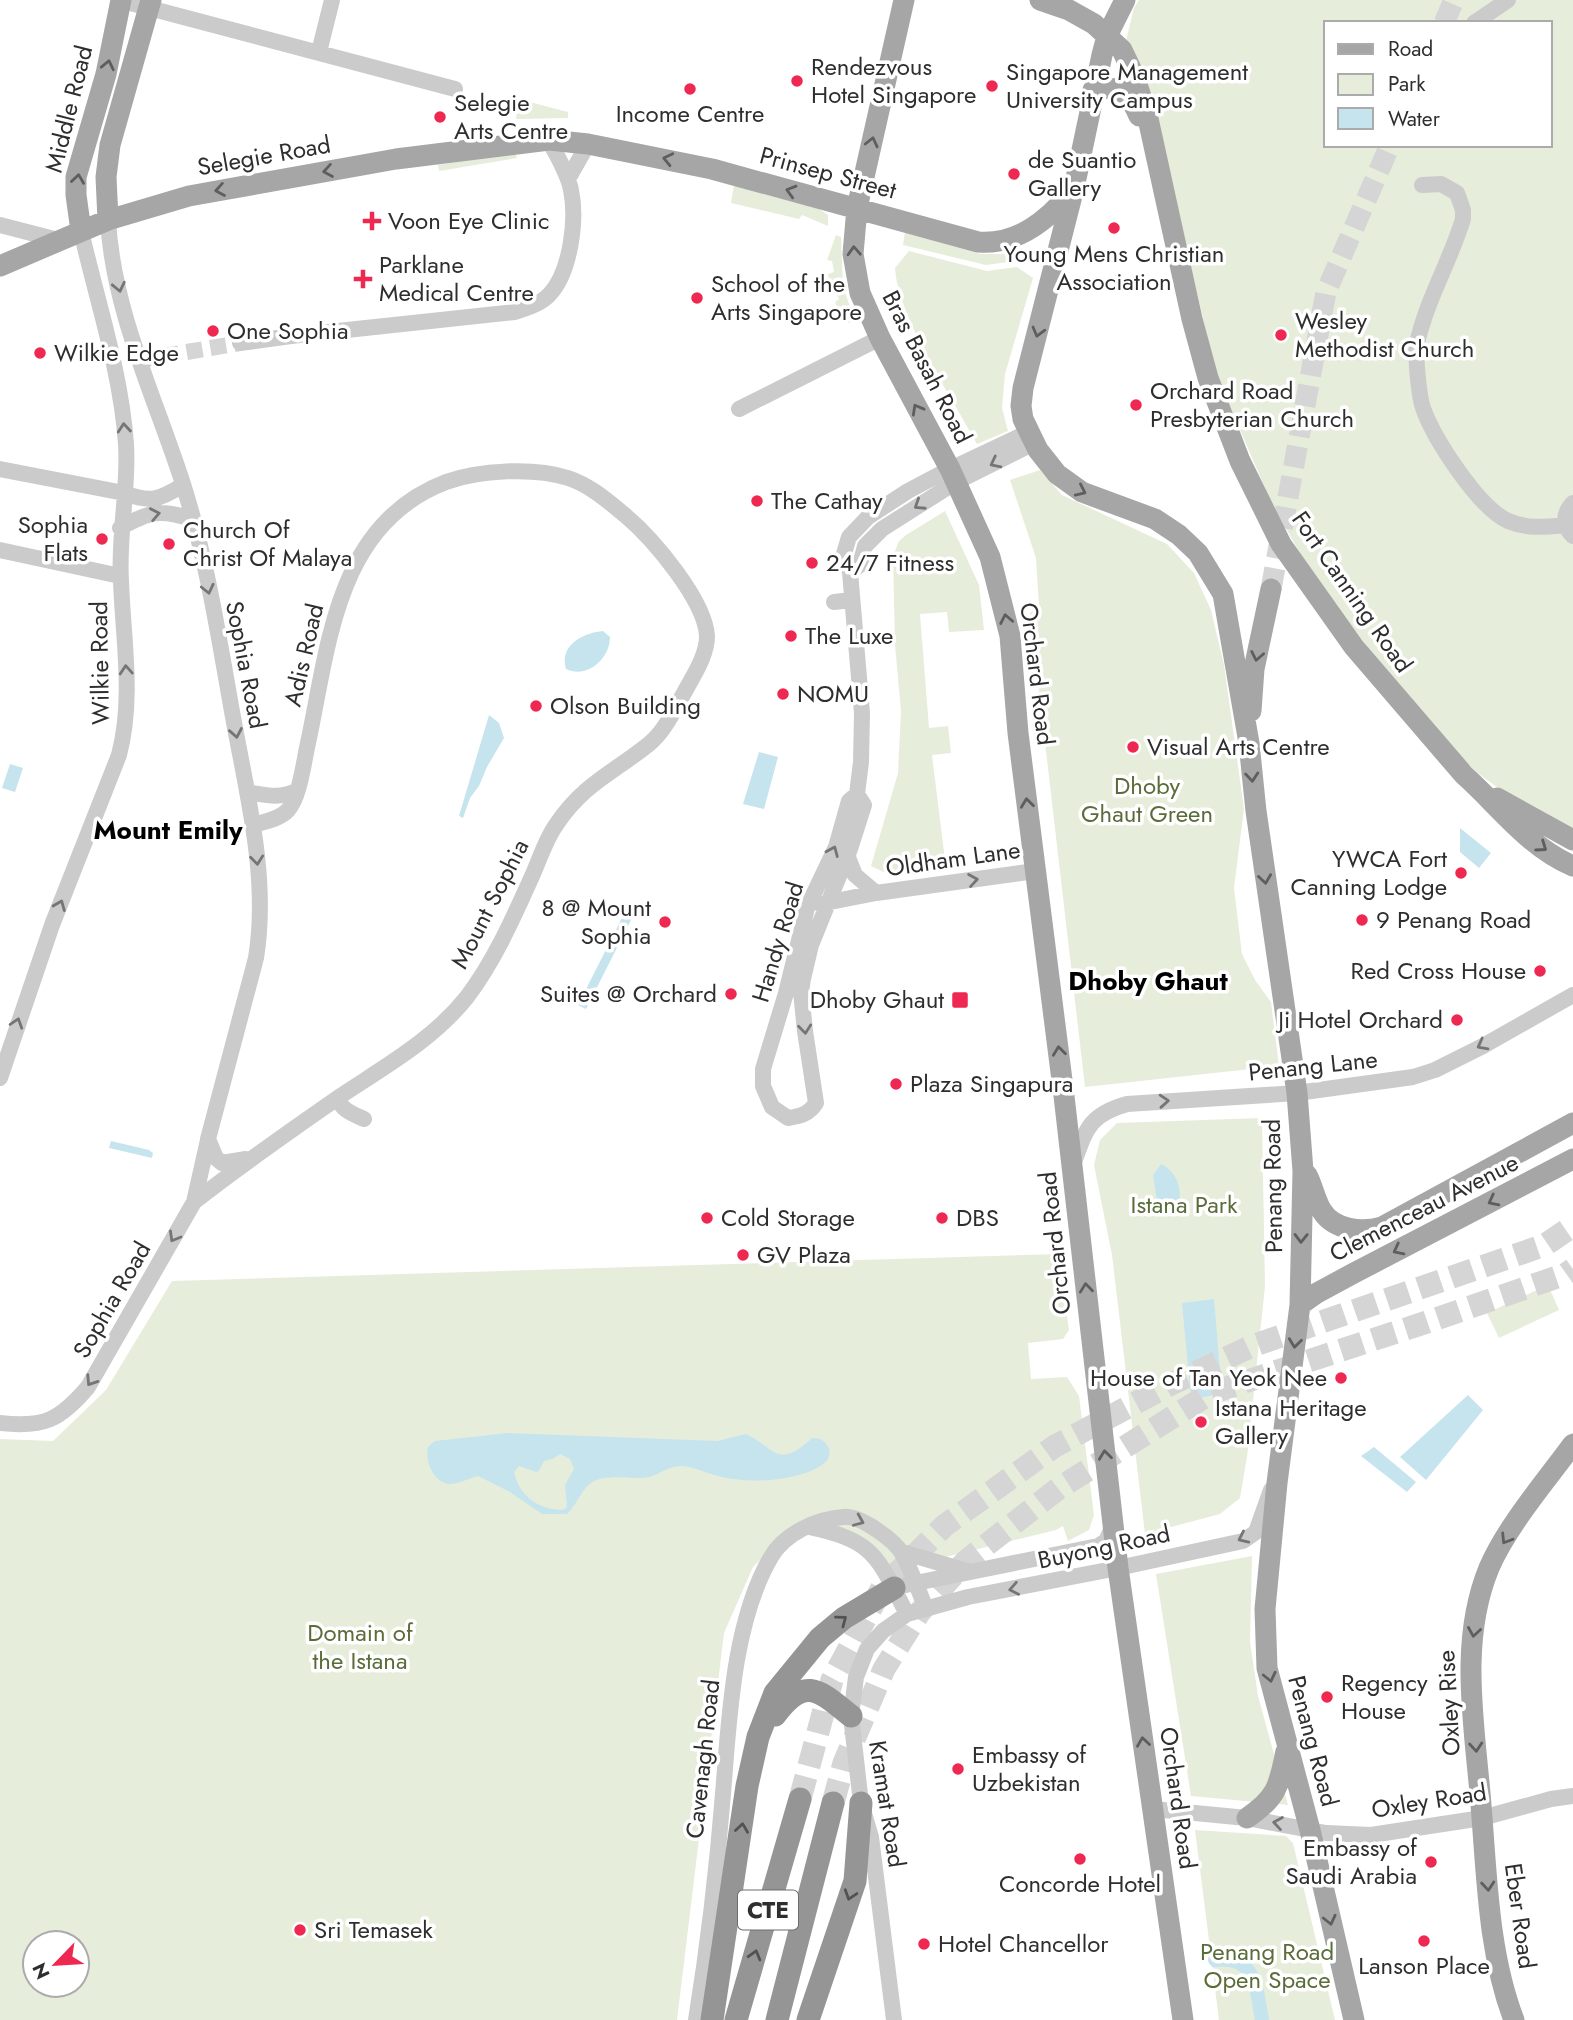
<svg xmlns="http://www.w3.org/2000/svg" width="1573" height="2020" font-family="Jost,sans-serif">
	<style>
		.green { fill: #e7eddb; fill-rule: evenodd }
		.water { fill: #c6e4ed; fill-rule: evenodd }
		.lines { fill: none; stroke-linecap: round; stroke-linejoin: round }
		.canal { stroke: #c6e4ed; stroke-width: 14 }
		.minor-tunnel { stroke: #d5d5d5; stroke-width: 16; stroke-dasharray: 16 8; stroke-linecap: butt }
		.major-tunnel { stroke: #d5d5d5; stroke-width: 21; stroke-dasharray: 21 10; stroke-linecap: butt }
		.highway-tunnel { stroke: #d5d5d5; stroke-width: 23; stroke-dasharray: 23 11; stroke-linecap: butt }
		.minor { stroke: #cbcbcb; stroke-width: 16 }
		.major { stroke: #a6a6a6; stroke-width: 21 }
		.highway { stroke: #959595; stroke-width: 23 }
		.oneway { stroke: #5e5e5e }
		.oneway2 { stroke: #757575 }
		.oneway3 { stroke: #525252 }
		.poi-dot { fill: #ee2851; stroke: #fff; stroke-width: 2.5 }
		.labels { text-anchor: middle; stroke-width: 7; stroke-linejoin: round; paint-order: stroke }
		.shield { fill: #fff; stroke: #6d6d6d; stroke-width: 2 }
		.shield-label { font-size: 23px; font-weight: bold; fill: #2e2e2e }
		.poi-label { font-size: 24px; fill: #2e2e2e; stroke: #fff; text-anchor: start }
		.street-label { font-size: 24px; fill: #2e2e2e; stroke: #fff }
		.park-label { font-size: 24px; fill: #586d39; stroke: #fff }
		.neighbourhood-label { font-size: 26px; font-weight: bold; fill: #000; stroke: #fff }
	</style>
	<rect width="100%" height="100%" fill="#fff"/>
	<path class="green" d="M1139 0H1573V831L1512 798 1479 774 1437 737 1313 576 1271 502 1216 374 1151 96 1126 41 1134 8ZM1326 23H1550V145H1326Z
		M518 99 568 112V118L516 119Z
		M515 152 517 158 439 171 438 165Z
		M734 185 816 207 828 215V226L802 215 799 219 731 203Z
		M905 232 980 254H1013L1015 261 986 265 903 245Z
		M836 235 841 237 843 287 855 320 849 323 843 320 835 302 839 299 835 291 830 292 828 274 834 272 832 261 827 260Z
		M909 251 987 271 1017 267 1033 278 1005 374 1002 408 1008 431 977 444C952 397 898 318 895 268Z
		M1040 470 1062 495 1167 544 1194 573 1211 610 1224 665 1244 809 1234 888 1242 954 1255 980 1271 1002 1279 1066 1085 1087 1030 613 1039 608 1036 558 1010 480Z
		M945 511 979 585 984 630 949 632 947 612 920 614 929 728 948 726 951 753 932 755 946 868 892 876 871 866 898 773 901 711 895 645 893 556 899 541 906 535Z
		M1262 1118 1265 1286 1247 1457 1240 1498 1220 1514 1145 1534 1112 1255 1094 1165 1100 1140 1117 1123Z
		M1058 1254 1069 1330 1063 1339 1028 1343 1031 1379 1067 1377 1079 1396 1094 1515 1089 1530 1068 1541 1063 1526 1056 1530 884 1572 856 1537 787 1534 753 1567 724 1633 677 2020H0V1439L53 1441 106 1390 172 1281ZM35 1943H77V1985H35Z
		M1548 1285 1559 1310 1499 1338 1487 1313Z
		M1252 1556 1250 1642 1258 1696 1288 1805 1191 1796 1156 1574Z
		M1195 1830 1286 1836 1293 1843 1335 2020H1219Z"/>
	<path class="water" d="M603 631 610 637C610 659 587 679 566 669 559 646 582 633 603 631Z
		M489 715 499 723 504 738 487 767 479 786 470 798 463 818 459 816Z
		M759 752 778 757 764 809 743 804Z
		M10 764 23 768 15 792 2 788Z
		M1460 828 1491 853 1479 868 1460 852Z
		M624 914 632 918 586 1009 578 1005Z
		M111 1141 149 1150 153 1153 152 1158 109 1148Z
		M1161 1164C1178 1172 1183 1191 1178 1208L1170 1209 1157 1201 1153 1175Z
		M1214 1299 1222 1394 1191 1399 1182 1303Z
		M1468 1395 1483 1410 1426 1480 1400 1457Z
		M508 1433 717 1441 746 1434C777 1449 777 1470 812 1438 829 1437 836 1456 822 1465 796 1482 747 1484 718 1476 705 1473 695 1467 682 1466 668 1465 656 1478 642 1478 628 1478 607 1475 594 1481 581 1488 578 1504 567 1514H542L510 1492 478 1476C469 1478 457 1485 449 1484 433 1482 425 1461 428 1447L435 1441ZM560 1454 570 1459 574 1469 565 1485 567 1507 563 1510C539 1510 519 1496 514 1472L519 1466 536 1472 539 1471 544 1461 553 1459Z
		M1374 1447 1416 1482 1407 1492 1361 1456Z"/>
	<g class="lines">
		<path class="canal" d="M1215 1960C1257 1955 1256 1989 1262 2020"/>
		<path class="minor-tunnel" d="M163 356 240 343"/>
		<path class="major-tunnel" d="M1444 23 1454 0
			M1271 589 1326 292 1390 145"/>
		<path class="highway-tunnel" d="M800 1799 832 1680 882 1588 944 1526 1055 1446 1171 1384 1252 1346 1545 1245 1573 1226
			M833 1803 844 1763 884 1669 919 1613 966 1561 1059 1488 1211 1393 1427 1322 1566 1274 1573 1269"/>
		<path class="minor" d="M119 0 455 89
			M1474 23 1508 0
			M319 52 332 0
			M568 179 588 144
			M1422 185 1441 184 1457 193 1463 210V219C1450 262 1426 301 1417 344 1415 356 1419 397 1423 408 1434 439 1478 507 1508 521 1528 529 1545 527 1566 525
			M108 220C113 311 155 397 183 484 207 559 219 639 233 717 247 795 269 878 256 958L208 1139 216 1158 222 1163 246 1159
			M0 225 58 240
			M240 343 291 336 515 312C527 308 540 304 549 295 571 272 577 219 571 190 568 173 556 155 549 140
			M139 360 163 356
			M739 409 880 338
			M0 469 124 493C151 503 159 500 183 485
			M1573 503C1563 513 1562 526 1573 536
			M120 528C150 511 160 509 192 519
			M0 550 120 576
			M850 572 860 565 865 546 882 529 956 482 1034 443
			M834 602 852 600
			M247 792C266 795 279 799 296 791
			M857 794 849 801 836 847 807 908 786 993 763 1069V1086L772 1107 788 1118C801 1116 809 1114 816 1103L805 1031 801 992 803 979 811 945 850 849 864 805 857 794 861 762 862 713 850 572 843 557 849 537 868 517 908 491 942 473 1029 432
			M847 855 855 875 876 893
			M820 904 876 893 1035 871
			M0 1078 52 925 119 755C134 698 123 639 121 581 118 535 129 489 126 444 121 372 97 301 81 231
			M338 1098C341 1110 353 1114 364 1119
			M1073 1165C1086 1130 1088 1115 1127 1104L1297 1093 1413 1077 1435 1070 1483 1046 1573 995
			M194 1202C241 1165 290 1131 339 1097 384 1067 433 1040 467 997 495 960 514 916 533 874 540 858 546 839 556 825 583 784 613 773 649 744 665 731 674 710 684 693 693 676 707 656 707 636 705 600 653 539 626 516 609 502 590 485 568 478 534 467 479 470 446 482 336 524 329 645 308 743 304 760 300 797 288 810 280 819 264 822 253 825
			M0 1423C44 1428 60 1420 88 1387L194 1202 208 1140
			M809 1527C876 1541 877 1557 907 1614
			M902 1552 967 1571
			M906 1585 1098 1546 1106 1541 1113 1526
			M1153 1809 1247 1818 1326 1833 1371 1835 1482 1818 1551 1799 1573 1796
			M696 2020C708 1946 717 1869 723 1794 729 1720 733 1622 771 1557 785 1533 817 1519 843 1517 860 1515 895 1540 903 1555 912 1572 919 1591 926 1609
			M894 2020 871 1837 861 1803 851 1716 856 1677 867 1649 883 1631 907 1614 968 1597 1118 1568 1243 1541 1256 1532 1271 1490"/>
		<path class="major" d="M904 0 857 208 853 254 860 293 880 338 950 469 990 557 1010 636 1018 733 1064 1096 1118 1568 1183 2020
			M1040 0 1069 10 1094 24 1122 50 1133 73 1147 114 1192 319 1208 378 1240 461 1281 544 1354 647 1464 775C1499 806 1528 847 1573 866
			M1125 0 1107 36 1102 55 1074 188 1023 388 1021 406 1023 419 1038 450 1057 474 1082 492 1155 519 1179 535 1198 553 1223 594 1249 743 1256 811 1297 1093 1303 1171 1300 1305 1277 1483 1265 1609 1267 1668 1310 1830 1354 2020
			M1093 90C1120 84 1129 92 1139 116
			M108 220 106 177 110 145 151 0
			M81 231 76 195V177L106 74 121 0
			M0 266 108 220 189 196 396 159 549 140 588 144 712 169 978 242C1017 245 1047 221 1071 192
			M1251 711 1254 669 1271 589
			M1497 798 1573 840
			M1307 1175C1313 1186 1315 1200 1322 1211 1334 1230 1362 1233 1382 1227L1573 1123
			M1300 1305 1317 1293 1354 1273 1573 1159
			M1247 1818C1278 1797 1279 1785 1286 1751
			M1514 2020C1488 1952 1487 1877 1481 1805 1475 1727 1458 1643 1489 1568 1507 1526 1546 1481 1573 1444"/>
		<path class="highway" d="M775 1715C805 1675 819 1690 851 1716
			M712 2020 747 1786 758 1737 775 1693 820 1638 844 1618 894 1588
			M736 2020 800 1799
			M777 2020 833 1803
			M808 2020 855 1881 861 1803"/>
	</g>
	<defs><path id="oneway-chevron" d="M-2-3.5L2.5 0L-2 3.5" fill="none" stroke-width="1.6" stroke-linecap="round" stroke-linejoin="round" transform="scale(1.75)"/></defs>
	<g class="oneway">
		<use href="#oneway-chevron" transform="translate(108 65) rotate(-78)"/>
		<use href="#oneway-chevron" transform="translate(872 142) rotate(-77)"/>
		<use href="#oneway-chevron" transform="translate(668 159) rotate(-167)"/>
		<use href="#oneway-chevron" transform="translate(328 171) rotate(170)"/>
		<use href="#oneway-chevron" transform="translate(78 179) rotate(-82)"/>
		<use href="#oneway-chevron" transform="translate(220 190) rotate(170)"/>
		<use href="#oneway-chevron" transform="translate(791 191) rotate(-164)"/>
		<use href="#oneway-chevron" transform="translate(854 251) rotate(-93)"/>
		<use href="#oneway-chevron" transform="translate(1038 332) rotate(105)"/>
		<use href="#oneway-chevron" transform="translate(917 409) rotate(-119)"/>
		<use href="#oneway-chevron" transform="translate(1081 491) rotate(25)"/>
		<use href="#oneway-chevron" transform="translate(1006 619) rotate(-101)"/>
		<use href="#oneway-chevron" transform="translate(1257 656) rotate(101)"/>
		<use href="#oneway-chevron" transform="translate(1252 777) rotate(85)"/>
		<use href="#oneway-chevron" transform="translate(1027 803) rotate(-97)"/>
		<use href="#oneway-chevron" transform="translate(1542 847) rotate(35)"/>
		<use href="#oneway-chevron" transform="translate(1265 879) rotate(82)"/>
		<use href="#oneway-chevron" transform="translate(1059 1051) rotate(-97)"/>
		<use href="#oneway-chevron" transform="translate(1493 1201) rotate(153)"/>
		<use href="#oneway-chevron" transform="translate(1301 1238) rotate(91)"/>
		<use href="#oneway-chevron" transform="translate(1398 1250) rotate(153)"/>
		<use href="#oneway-chevron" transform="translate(1086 1288) rotate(-96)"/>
		<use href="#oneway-chevron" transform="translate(1295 1343) rotate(97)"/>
		<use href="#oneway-chevron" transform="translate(1105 1455) rotate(-97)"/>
		<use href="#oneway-chevron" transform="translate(1506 1539) rotate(122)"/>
		<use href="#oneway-chevron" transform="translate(1474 1632) rotate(99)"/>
		<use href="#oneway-chevron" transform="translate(1270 1677) rotate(77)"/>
		<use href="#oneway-chevron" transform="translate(1143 1742) rotate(-98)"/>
		<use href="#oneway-chevron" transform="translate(1476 1747) rotate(85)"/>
		<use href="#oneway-chevron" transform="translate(1488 1886) rotate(85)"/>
		<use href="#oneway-chevron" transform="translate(1330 1920) rotate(77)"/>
	</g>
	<g class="oneway2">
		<use href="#oneway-chevron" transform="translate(119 287) rotate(78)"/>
		<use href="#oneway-chevron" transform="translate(124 428) rotate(-95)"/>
		<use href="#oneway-chevron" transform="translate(995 463) rotate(153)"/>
		<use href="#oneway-chevron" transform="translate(919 505) rotate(147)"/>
		<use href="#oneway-chevron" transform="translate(155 514) rotate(-11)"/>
		<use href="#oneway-chevron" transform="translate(208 589) rotate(77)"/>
		<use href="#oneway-chevron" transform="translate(126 670) rotate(-94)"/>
		<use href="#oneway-chevron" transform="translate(236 733) rotate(80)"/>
		<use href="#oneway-chevron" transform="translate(833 851) rotate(-67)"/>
		<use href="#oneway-chevron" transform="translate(257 860) rotate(84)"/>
		<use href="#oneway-chevron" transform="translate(973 880) rotate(-9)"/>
		<use href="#oneway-chevron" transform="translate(60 905) rotate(-68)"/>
		<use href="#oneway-chevron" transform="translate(17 1023) rotate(-72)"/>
		<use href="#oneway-chevron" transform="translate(805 1029) rotate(84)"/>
		<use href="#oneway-chevron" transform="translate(1482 1045) rotate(152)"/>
		<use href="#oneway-chevron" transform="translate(1164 1101) rotate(-4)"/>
		<use href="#oneway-chevron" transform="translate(174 1237) rotate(120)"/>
		<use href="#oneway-chevron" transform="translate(91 1381) rotate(123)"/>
		<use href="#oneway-chevron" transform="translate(859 1521) rotate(23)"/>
		<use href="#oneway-chevron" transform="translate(1243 1538) rotate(155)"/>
		<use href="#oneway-chevron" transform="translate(1014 1589) rotate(169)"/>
		<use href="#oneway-chevron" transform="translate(1278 1823) rotate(-171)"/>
	</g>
	<g class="oneway3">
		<use href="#oneway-chevron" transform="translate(842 1620) rotate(-37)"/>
		<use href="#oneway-chevron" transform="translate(742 1828) rotate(-82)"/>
		<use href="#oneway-chevron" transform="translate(850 1895) rotate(108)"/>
		<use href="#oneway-chevron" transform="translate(755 1955) rotate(-74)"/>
	</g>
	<g class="poi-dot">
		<circle cx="797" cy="81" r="7"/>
		<circle cx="992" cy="86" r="7"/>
		<circle cx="690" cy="89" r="7"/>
		<circle cx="440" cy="117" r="7"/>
		<circle cx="1014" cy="174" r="7"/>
		<path d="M368.5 210.5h7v7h7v7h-7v7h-7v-7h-7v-7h7z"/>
		<circle cx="1114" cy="228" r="7"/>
		<path d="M359.5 268.5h7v7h7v7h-7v7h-7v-7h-7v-7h7z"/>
		<circle cx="697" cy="298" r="7"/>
		<circle cx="213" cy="331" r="7"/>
		<circle cx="1281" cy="335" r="7"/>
		<circle cx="40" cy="353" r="7"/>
		<circle cx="1136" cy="405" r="7"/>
		<circle cx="757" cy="501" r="7"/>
		<circle cx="102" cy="539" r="7"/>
		<circle cx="169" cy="544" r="7"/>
		<circle cx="812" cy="563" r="7"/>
		<circle cx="791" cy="636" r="7"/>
		<circle cx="783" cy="694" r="7"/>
		<circle cx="536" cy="706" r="7"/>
		<circle cx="1133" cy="747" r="7"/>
		<circle cx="1461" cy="873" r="7"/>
		<circle cx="1362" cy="920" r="7"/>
		<circle cx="665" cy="922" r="7"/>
		<circle cx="1540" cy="971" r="7"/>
		<circle cx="731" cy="994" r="7"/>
		<rect x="951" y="991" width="18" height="18" rx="3.5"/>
		<circle cx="1457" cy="1020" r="7"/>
		<circle cx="896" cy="1084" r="7"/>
		<circle cx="707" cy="1218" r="7"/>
		<circle cx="942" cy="1218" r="7"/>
		<circle cx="743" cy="1255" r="7"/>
		<circle cx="1341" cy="1378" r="7"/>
		<circle cx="1201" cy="1422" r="7"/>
		<circle cx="1327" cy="1697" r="7"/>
		<circle cx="958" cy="1769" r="7"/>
		<circle cx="1080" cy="1859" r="7"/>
		<circle cx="1431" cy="1862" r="7"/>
		<circle cx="300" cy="1930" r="7"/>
		<circle cx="1424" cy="1941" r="7"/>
		<circle cx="924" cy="1944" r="7"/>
	</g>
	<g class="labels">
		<rect class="shield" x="738" y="1890.5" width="60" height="39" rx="5"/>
		<g class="shield-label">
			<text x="768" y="1918">CTE</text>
		</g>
		<g class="poi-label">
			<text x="811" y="75">Rendezvous<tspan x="811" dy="28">Hotel Singapore</tspan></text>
			<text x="1006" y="80">Singapore Management<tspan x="1006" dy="28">University Campus</tspan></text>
			<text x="454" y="111">Selegie<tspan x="454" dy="28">Arts Centre</tspan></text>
			<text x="690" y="122" text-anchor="middle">Income Centre</text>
			<text x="1028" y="168">de Suantio<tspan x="1028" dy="28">Gallery</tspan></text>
			<text x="388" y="229">Voon Eye Clinic</text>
			<text x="1114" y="262" text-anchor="middle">Young Mens Christian<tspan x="1114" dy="28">Association</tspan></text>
			<text x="379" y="273">Parklane<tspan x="379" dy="28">Medical Centre</tspan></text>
			<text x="711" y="292">School of the<tspan x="711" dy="28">Arts Singapore</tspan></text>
			<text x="1295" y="329">Wesley<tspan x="1295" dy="28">Methodist Church</tspan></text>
			<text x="227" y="339">One Sophia</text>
			<text x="54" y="361">Wilkie Edge</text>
			<text x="1150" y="399">Orchard Road<tspan x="1150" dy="28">Presbyterian Church</tspan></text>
			<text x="771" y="509">The Cathay</text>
			<text x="88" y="533" text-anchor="end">Sophia<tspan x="88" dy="28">Flats</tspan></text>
			<text x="183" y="538">Church Of<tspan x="183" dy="28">Christ Of Malaya</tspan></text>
			<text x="826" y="571">24/7 Fitness</text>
			<text x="805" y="644">The Luxe</text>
			<text x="797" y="702">NOMU</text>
			<text x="550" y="714">Olson Building</text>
			<text x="1147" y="755">Visual Arts Centre</text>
			<text x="1447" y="867" text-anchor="end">YWCA Fort<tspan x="1447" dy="28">Canning Lodge</tspan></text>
			<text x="651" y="916" text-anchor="end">8 @ Mount<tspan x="651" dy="28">Sophia</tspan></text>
			<text x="1376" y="928">9 Penang Road</text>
			<text x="1526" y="979" text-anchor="end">Red Cross House</text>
			<text x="717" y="1002" text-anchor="end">Suites @ Orchard</text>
			<text x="944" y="1008" text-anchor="end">Dhoby Ghaut</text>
			<text x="1443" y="1028" text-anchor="end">Ji Hotel Orchard</text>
			<text x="910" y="1092">Plaza Singapura</text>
			<text x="721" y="1226">Cold Storage</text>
			<text x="956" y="1226">DBS</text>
			<text x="757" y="1263">GV Plaza</text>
			<text x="1327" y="1386" text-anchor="end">House of Tan Yeok Nee</text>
			<text x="1215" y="1416">Istana Heritage<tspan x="1215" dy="28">Gallery</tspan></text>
			<text x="1341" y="1691">Regency<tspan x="1341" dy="28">House</tspan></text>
			<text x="972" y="1763">Embassy of<tspan x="972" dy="28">Uzbekistan</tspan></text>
			<text x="1417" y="1856" text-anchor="end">Embassy of<tspan x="1417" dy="28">Saudi Arabia</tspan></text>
			<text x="1080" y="1892" text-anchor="middle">Concorde Hotel</text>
			<text x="314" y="1938">Sri Temasek</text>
			<text x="938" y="1952">Hotel Chancellor</text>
			<text x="1424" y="1974" text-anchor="middle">Lanson Place</text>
		</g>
		<g class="street-label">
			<text transform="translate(69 109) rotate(-76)" y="8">Middle Road</text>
			<text transform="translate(264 156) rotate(-10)" y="8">Selegie Road</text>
			<text transform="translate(828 173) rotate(15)" y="8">Prinsep Street</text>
			<text transform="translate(927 367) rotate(63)" y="8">Bras Basah Road</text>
			<text transform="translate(1352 592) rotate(55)" y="8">Fort Canning Road</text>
			<text transform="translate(304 655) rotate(-77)" y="8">Adis Road</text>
			<text transform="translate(100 663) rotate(-91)" y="8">Wilkie Road</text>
			<text transform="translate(246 665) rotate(79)" y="8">Sophia Road</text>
			<text transform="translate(1037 674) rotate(83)" y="8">Orchard Road</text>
			<text transform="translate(953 859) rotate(-8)" y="8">Oldham Lane</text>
			<text transform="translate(490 904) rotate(-63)" y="8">Mount Sophia</text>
			<text transform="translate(778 942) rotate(-73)" y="8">Handy Road</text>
			<text transform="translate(1313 1066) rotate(-6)" y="8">Penang Lane</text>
			<text transform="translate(1273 1186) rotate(-91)" y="8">Penang Road</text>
			<text transform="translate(1424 1208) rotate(-27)" y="8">Clemenceau Avenue</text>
			<text transform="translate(1055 1243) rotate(-96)" y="8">Orchard Road</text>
			<text transform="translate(112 1300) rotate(-60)" y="8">Sophia Road</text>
			<text transform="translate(1104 1547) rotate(-12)" y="8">Buyong Road</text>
			<text transform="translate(1449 1703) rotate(-93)" y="8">Oxley Rise</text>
			<text transform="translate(1313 1741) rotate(75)" y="8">Penang Road</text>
			<text transform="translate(703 1759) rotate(-84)" y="8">Cavenagh Road</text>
			<text transform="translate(1178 1798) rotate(82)" y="8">Orchard Road</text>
			<text transform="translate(1429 1801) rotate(-9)" y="8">Oxley Road</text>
			<text transform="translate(887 1804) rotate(81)" y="8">Kramat Road</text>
			<text transform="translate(1520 1916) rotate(82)" y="8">Eber Road</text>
		</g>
		<g class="park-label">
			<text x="1147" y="794">Dhoby<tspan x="1147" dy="28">Ghaut Green</tspan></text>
			<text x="1184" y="1213">Istana Park</text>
			<text x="360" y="1641">Domain of<tspan x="360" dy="28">the Istana</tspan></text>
			<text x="1267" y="1960">Penang Road<tspan x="1267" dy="28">Open Space</tspan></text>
		</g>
		<g class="neighbourhood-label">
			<text x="168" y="839">Mount Emily</text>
			<text x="1148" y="990">Dhoby Ghaut</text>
		</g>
	</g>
	<rect x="1324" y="21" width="228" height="126" fill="#ffffff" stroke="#ababab" stroke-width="2"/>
	<rect x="1338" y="44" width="35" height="10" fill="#a6a6a6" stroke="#ababab" stroke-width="2"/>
	<text x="1388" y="56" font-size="21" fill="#2e2e2e">Road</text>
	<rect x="1338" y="74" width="35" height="21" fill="#e7eddb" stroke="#ababab" stroke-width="2"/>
	<text x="1388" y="91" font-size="21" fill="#2e2e2e">Park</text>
	<rect x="1338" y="108" width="35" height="21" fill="#c6e4ed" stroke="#ababab" stroke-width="2"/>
	<text x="1388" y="126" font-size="21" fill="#2e2e2e">Water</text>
	<g transform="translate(56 1964) rotate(245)"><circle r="33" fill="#ffffff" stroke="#ababab" stroke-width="2"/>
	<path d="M0-5L12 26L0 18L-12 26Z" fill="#ee2851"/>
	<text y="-10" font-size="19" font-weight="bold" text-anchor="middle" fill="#2e2e2e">N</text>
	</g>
</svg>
